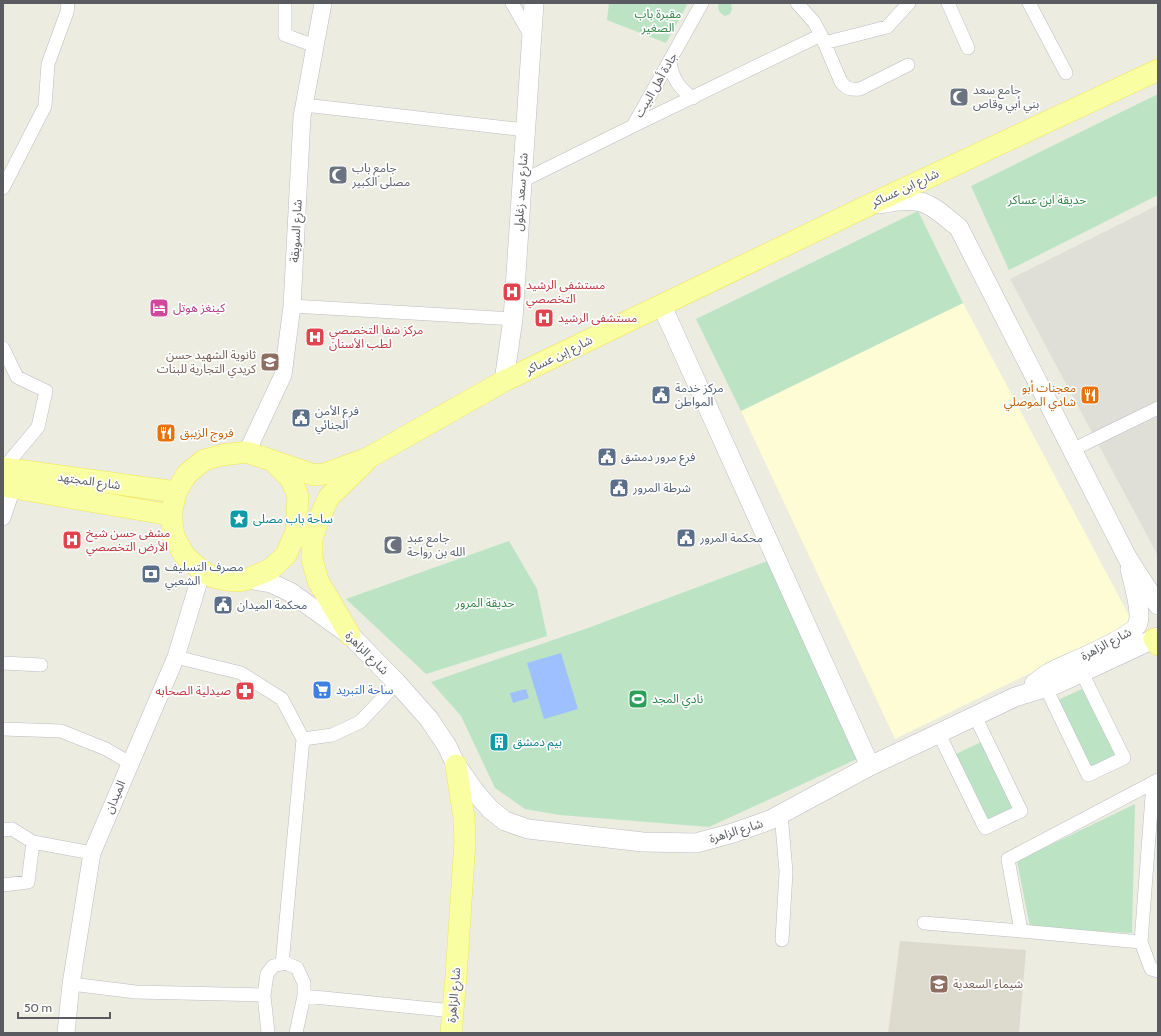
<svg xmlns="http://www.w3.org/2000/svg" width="1161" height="1036" font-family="Cabin,'Noto Sans Arabic',sans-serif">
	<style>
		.commercial { fill: #fdfcd4 }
		.industrial { fill: #dfdfd8 }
		.education { fill: #dcdbce }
		.green { fill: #bce4c4 }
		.water { fill: #9ec0fe }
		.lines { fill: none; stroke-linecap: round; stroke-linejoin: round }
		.minor-casing { stroke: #bbbcc2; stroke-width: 14 }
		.tertiary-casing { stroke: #bbbcc2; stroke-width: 18 }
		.secondary-casing { stroke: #bbbcc4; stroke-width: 20 }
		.primary-casing { stroke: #f0e555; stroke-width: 22 }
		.minor { stroke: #fff; stroke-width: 13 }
		.tertiary { stroke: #fff; stroke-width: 17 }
		.secondary { stroke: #fff; stroke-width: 19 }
		.primary { stroke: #fafea3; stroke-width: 21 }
		.labels { text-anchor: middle; stroke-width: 3.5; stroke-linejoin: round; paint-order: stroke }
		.park-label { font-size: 12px; fill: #358449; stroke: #fff }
		.street-label { font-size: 12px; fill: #595b61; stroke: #fff }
		.worship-label { font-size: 12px; fill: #5b616d; stroke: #fff; text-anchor: start }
		.health-label { font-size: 12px; fill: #be3a42; stroke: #fff; text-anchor: start }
		.hotel-label { font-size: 12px; fill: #b23c85; stroke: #fff; text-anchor: start }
		.education-label { font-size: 12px; fill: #785e54; stroke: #fff; text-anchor: end }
		.service-label { font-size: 12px; fill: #4e5e75; stroke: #fff; text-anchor: start }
		.food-label { font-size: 12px; fill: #c56008; stroke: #fff; text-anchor: end }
		.culture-label { font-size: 12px; fill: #0d838f; stroke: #fff; text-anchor: start }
		.shop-label { font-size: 12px; fill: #366cbe; stroke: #fff; text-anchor: start }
		.leisure-label { font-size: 12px; fill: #27864d; stroke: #fff; text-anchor: start }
	</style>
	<rect width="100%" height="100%" fill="#ecece0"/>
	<path class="commercial" d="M963 303 1133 623 895 739 741 411Z"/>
	<path class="industrial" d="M1158 205V556L1010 279Z"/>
	<path class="education" d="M900 941 1026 950 1019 1033H888Z"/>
	<path class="green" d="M609 3H688L666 43 607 20Z
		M719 3H731L732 9 730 14 725 16C719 13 717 9 719 3Z
		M1158 94V195L1009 270 971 186Z
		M918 211 963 303 741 411 696 319Z
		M509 541 537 589 547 636 426 674 346 599Z
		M770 560 857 759 709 827 560 815 525 809 495 788 461 716 431 682 588 628Z
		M1084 688 1117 757 1090 770 1056 701Z
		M981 742 1015 810 987 824 954 755Z
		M1135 804 1132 933 1030 927 1017 861Z"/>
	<path class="water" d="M561 653 578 709 544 719 527 663Z
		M526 689 529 698 513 703 510 693Z"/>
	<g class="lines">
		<g class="minor-casing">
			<path id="minor" d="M285 3V35L315 46
				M512 3 532 38
				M797 3 814 22 821 35 841 82C847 89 851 90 860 89L908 65
				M948 3 968 48
				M1029 3 1066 73
				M824 43 887 27 909 3
				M670 62C672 78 679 89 693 98
				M304 105 526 130
				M633 126 702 3
				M522 181 633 126 821 35
				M3 188 45 106 48 64 67 12 68 3
				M292 306 513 319
				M3 348 17 377 46 391 38 427 3 469
				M1072 450 1158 408
				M3 519 4 518 14 488
				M176 657 241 673 282 699 303 739 282 964
				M3 663 41 665
				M1046 688 1088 775 1124 758 1082 673
				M3 729 61 731 106 749 130 763
				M939 734 985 828 1021 811 975 716
				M303 739 332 735 360 722 397 683
				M781 813 786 872 782 940
				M3 830 12 829 33 842 92 853
				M3 885 28 882 33 842
				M924 923 1021 931 1141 942 1151 969 1158 971
				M1021 931 1008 859 1158 780
				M1141 942 1153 783
				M71 984 136 992 264 995
				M304 996 453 1011
				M268 1033 264 995 267 974 273 966 286 963 297 968 304 983V996L296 1033"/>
		</g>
		<g class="tertiary-casing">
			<path id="tertiary" d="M247 452 283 375 292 306 302 117 323 3
				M66 1033 71 984 92 853 176 657 202 571"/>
		</g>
		<g class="secondary-casing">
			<path id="secondary" d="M880 204C922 195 928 202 959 228L1128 559 1158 605
				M662 306 870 766
				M504 381 513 319 534 3
				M248 579 271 583 290 592 350 635 397 683 429 719 447 746 456 765 476 793 490 809 505 821 528 829 643 842 696 843 733 833 770 820 870 766 1015 697 1057 684 1158 637
				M1034 684C1039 680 1044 676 1049 673 1065 664 1134 638 1138 623 1142 611 1133 582 1130 569"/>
		</g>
		<g class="primary-casing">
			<path id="primary" d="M274 462 291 479 298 496 296 532 286 555 271 569 248 579 239 581 226 580 213 577 202 571 185 556 174 537 171 515 176 492 187 474 204 460 222 455 247 452 314 475 324 474 368 458 504 381 865 207 1158 70
				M3 468 176 492
				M3 486 171 515
				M350 635 318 581 312 559V540L317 523 329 497 365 462
				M1154 639 1158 645
				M451 1033 456 977 465 841 464 818 456 765"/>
		</g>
		<use href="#minor" class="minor"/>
		<use href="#tertiary" class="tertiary"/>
		<use href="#secondary" class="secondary"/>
		<use href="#primary" class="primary"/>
	</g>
	<defs>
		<g id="mosque-square" transform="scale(1)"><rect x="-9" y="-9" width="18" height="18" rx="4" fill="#6b7280" stroke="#fff"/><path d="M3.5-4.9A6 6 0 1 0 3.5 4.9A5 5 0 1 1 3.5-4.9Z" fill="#fff"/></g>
		<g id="hospital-square" transform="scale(1)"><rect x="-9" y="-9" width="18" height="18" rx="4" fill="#e0444e" stroke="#fff"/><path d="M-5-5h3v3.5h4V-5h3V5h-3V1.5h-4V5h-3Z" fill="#fff"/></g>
		<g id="hotel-square" transform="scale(1)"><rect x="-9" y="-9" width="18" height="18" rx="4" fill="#d1479c" stroke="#fff"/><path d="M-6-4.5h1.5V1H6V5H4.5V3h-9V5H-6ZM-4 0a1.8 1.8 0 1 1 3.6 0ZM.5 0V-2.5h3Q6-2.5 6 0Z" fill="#fff"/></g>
		<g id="school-square" transform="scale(1)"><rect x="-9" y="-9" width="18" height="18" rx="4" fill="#8d6e63" stroke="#fff"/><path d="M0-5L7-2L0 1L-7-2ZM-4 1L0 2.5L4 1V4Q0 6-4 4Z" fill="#fff"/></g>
		<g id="civic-square" transform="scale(1)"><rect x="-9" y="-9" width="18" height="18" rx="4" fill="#5c6f8a" stroke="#fff"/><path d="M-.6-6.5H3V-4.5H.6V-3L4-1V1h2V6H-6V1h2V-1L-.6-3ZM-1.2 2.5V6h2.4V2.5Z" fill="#fff"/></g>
		<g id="restaurant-square" transform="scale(1)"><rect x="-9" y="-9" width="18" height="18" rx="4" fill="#e8710a" stroke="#fff"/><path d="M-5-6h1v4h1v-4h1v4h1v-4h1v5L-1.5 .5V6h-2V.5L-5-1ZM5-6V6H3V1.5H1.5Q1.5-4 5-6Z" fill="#fff"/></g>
		<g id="sight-square" transform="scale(1)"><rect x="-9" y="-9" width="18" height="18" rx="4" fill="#0f9aa8" stroke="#fff"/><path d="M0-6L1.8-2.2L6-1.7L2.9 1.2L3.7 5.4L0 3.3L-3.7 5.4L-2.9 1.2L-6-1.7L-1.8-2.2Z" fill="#fff"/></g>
		<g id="bank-square" transform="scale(1)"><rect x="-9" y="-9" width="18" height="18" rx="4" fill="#5c6f8a" stroke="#fff"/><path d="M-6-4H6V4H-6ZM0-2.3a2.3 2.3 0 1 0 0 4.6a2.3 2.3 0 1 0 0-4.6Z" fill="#fff"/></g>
		<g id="supermarket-square" transform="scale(1)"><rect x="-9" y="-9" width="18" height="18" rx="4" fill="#3f7fe0" stroke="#fff"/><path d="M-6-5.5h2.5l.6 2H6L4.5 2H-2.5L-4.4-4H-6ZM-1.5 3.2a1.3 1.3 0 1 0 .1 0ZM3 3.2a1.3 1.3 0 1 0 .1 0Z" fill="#fff"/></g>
		<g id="pharmacy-square" transform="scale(1)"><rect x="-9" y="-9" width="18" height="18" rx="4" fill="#e0444e" stroke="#fff"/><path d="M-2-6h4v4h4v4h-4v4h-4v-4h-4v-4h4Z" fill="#fff"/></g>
		<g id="stadium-square" transform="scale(1)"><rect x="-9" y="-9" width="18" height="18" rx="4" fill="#2e9e5b" stroke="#fff"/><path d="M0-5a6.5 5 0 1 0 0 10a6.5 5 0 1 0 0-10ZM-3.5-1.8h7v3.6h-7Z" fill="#fff"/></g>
		<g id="building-square" transform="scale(1)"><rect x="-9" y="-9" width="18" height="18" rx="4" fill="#0f9aa8" stroke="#fff"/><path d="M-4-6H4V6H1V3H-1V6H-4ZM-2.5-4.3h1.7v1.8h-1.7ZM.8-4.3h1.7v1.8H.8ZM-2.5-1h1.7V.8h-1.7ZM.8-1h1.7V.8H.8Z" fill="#fff"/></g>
	</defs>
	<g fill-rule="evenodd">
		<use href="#mosque-square" x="959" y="97"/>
		<use href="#mosque-square" x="338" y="175"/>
		<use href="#hospital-square" x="512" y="292"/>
		<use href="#hotel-square" x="159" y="308"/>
		<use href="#hospital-square" x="544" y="318"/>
		<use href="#hospital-square" x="315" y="337"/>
		<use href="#school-square" x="270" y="362"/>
		<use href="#civic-square" x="661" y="395"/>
		<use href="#restaurant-square" x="1090" y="395"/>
		<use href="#civic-square" x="301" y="418"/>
		<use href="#restaurant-square" x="166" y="433"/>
		<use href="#civic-square" x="607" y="457"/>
		<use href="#civic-square" x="619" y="488"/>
		<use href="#sight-square" x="239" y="519"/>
		<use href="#civic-square" x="686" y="538"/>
		<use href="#hospital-square" x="72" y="540"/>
		<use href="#mosque-square" x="393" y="545"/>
		<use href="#bank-square" x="151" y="574"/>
		<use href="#civic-square" x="223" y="605"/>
		<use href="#supermarket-square" x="322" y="690"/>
		<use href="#pharmacy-square" x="245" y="691"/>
		<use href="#stadium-square" x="638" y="699"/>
		<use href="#building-square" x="499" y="742"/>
		<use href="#school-square" x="939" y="984"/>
	</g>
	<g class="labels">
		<g class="park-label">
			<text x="658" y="18">مقبرة باب<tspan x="658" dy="14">الصغير</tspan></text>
			<text x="1047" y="204">حديقة ابن عساكر</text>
			<text x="485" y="607">حديقة المرور</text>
		</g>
		<g class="street-label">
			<text transform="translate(656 85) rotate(-60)" y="4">جادة أهل البيت</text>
			<text transform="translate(905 188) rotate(-25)" y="4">شارع ابن عساكر</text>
			<text transform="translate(521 192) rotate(-86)" y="4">شارع سعد زغلول</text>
			<text transform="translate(296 231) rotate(-87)" y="4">شارع السويقة</text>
			<text transform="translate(559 355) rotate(-26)" y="4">شارع إبن عساكر</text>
			<text transform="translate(89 481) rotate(8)" y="4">شارع المجتهد</text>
			<text transform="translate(1106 644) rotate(-28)" y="4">شارع الزاهرة</text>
			<text transform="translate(367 653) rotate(45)" y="4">شارع الزاهرة</text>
			<text transform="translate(115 797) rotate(-67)" y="4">الميدان</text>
			<text transform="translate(736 831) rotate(-17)" y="4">شارع الزاهرة</text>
			<text transform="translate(454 995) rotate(-85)" y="4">شارع الزاهرة</text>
		</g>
		<g class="worship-label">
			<text x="973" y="94">جامع سعد<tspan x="973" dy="14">بني أبي وقاص</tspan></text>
			<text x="352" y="172">جامع باب<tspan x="352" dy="14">مصلى الكبير</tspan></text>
			<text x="407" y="542">جامع عبد<tspan x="407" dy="14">الله بن رواحة</tspan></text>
		</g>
		<g class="health-label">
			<text x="526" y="289">مستشفى الرشيد<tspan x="526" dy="14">التخصصي</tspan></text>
			<text x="558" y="322">مستشفى الرشيد</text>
			<text x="329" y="334">مركز شفا التخصصي<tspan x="329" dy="14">لطب الأسنان</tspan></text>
			<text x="86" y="537">مشفى حسن شيخ<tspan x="86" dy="14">الأرض التخصصي</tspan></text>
			<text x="231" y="695" text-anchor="end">صيدلية الصحابه</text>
		</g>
		<g class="hotel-label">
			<text x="173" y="312">كينغز هوتل</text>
		</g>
		<g class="education-label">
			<text x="256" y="359">ثانوية الشهيد حسن<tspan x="256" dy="14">كريدي التجارية للبنات</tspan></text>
			<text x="953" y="988" text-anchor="start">شيماء السعدية</text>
		</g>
		<g class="service-label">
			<text x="675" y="392">مركز خدمة<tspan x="675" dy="14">المواطن</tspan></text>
			<text x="315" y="415">فرع الأمن<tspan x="315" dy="14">الجنائي</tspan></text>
			<text x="621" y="461">فرع مرور دمشق</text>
			<text x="633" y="492">شرطة المرور</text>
			<text x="700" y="542">محكمة المرور</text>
			<text x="165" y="571">مصرف التسليف<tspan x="165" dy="14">الشعبي</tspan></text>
			<text x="237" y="609">محكمة الميدان</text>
		</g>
		<g class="food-label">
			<text x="1076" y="392">معجنات أبو<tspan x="1076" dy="14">شادي الموصلي</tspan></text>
			<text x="180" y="437" text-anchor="start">فروج الزيبق</text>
		</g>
		<g class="culture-label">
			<text x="253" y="523">ساحة باب مصلى</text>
			<text x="513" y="746">بيم دمشق</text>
		</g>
		<g class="shop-label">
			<text x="336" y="694">ساحة التبريد</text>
		</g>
		<g class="leisure-label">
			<text x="652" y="703">نادي المجد</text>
		</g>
	</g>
	<rect width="1161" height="1036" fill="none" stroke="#595b61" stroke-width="8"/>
	<path d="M18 1012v6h92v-6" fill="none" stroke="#595b61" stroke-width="2"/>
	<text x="24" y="1012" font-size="12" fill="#595b61" stroke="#ffffff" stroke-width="3" paint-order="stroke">50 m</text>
</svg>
